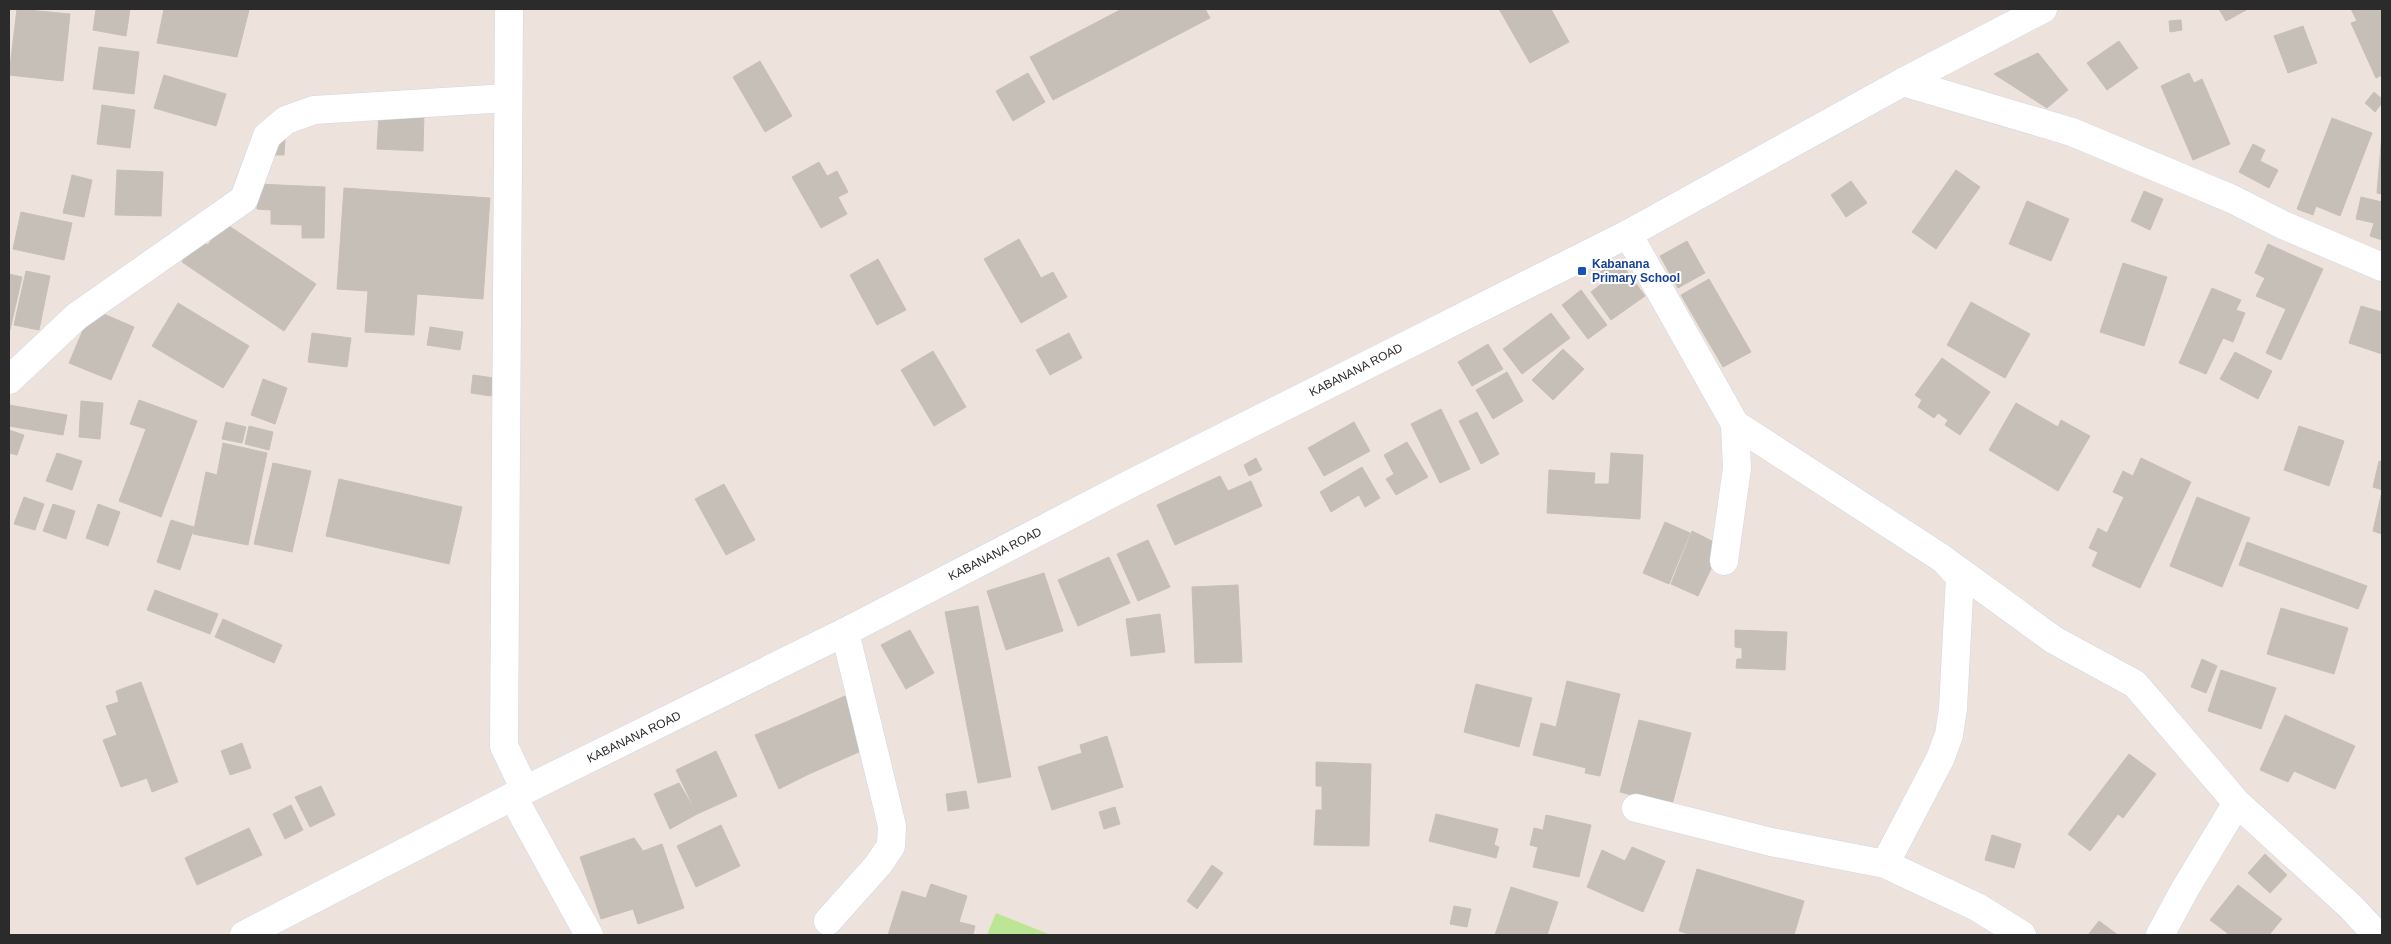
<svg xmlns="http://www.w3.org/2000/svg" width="2391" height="944" font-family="Helvetica,sans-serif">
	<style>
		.green { fill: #bce696 }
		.building { fill: #c5bfb8; stroke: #c9bfb6 }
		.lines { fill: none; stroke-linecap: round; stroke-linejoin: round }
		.minor-casing { stroke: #d1d7e4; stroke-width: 29 }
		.tertiary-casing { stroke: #d1d7e4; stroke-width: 29 }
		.minor { stroke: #fff; stroke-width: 28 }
		.tertiary { stroke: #fff; stroke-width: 28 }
		.transit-dot { fill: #1a4fb4; stroke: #fff; stroke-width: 2 }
		.labels { text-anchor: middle; stroke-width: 4; stroke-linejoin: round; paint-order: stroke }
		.transit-label { font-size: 12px; font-weight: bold; fill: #164399; stroke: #fff; text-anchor: start }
		.street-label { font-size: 12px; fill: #2b2b2b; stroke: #fff }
	</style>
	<rect width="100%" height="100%" fill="#ede3dc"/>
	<path class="green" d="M996 913 1051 935H987Z"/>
	<path class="building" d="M17 9 70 14 63 81 9 75Z
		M96 9H130L126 36 93 30Z
		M164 9 249 10 237 57 157 43Z
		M1122 9H1205L1210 18 1053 100 1030 57Z
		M1499 9H1551L1569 42 1530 63Z
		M2219 9H2248L2226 21Z
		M2351 9H2382V75L2376 78 2351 23 2357 21Z
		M2181 20 2182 30 2170 32 2169 21Z
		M2303 26 2317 63 2288 73 2274 36Z
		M2119 41 2138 68 2107 90 2087 63Z
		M99 47 139 52 134 94 93 89Z
		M2038 53 2068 90 2047 108 1994 74Z
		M760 61 792 116 765 132 733 77Z
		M1028 73 1045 102 1013 121 996 91Z
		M2189 73 2194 83 2202 79 2230 144 2193 160 2161 86Z
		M164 75 226 94 216 126 154 108Z
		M2374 92 2382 99V103L2375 112 2365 103Z
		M102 105 135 110 130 148 97 144Z
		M379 112 424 114 423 151 377 149Z
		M2332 118 2372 133 2340 216 2316 206 2313 215 2297 209Z
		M2382 134V194L2377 193Z
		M273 138 285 139 284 155H272Z
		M2253 144 2265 150 2260 161 2278 170 2269 188 2239 172Z
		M819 162 827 176 837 171 848 192 838 197 847 214 821 228 792 177Z
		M117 170 163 172 161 216 115 215Z
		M1956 170 1980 187 1936 249 1912 232Z
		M72 175 92 180 84 217 63 213Z
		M1851 181 1867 203 1846 217 1831 195Z
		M257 184 325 187 324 238H302V225L271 224V210L257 209Z
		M344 188 490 198 483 299 417 294 414 335 365 332 368 291 337 289Z
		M2144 191 2163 199 2150 230 2131 221Z
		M2361 197 2382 202V240L2370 236 2374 223 2356 219Z
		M2027 201 2069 219 2051 261 2009 244Z
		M21 212 72 223 64 260 13 249Z
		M223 222 316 284 284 331 182 262 197 239 208 245Z
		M1019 239 1041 278 1053 272 1067 297 1021 323 984 259Z
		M1687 241 1705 273 1678 288 1660 256Z
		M2268 244 2323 269 2281 360 2266 353 2286 309 2256 296 2265 278 2255 273Z
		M878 259 906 310 877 325 850 275Z
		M1618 259 1645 296 1611 320 1591 292 1605 281 1599 273Z
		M2123 263 2167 277 2144 346 2100 332Z
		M26 271 50 276 39 330 14 325Z
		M9 274 22 277 10 330H9Z
		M1709 279 1751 352 1723 367 1681 295Z
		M2212 288 2241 300 2236 310 2245 313 2233 342 2223 338 2206 374 2179 363Z
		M1581 290 1607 325 1588 339 1562 305Z
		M1971 302 2030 334 2005 378 1947 345Z
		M178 303 249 346 223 388 152 346Z
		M2361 306 2382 312V354L2349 343Z
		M92 309 134 327 111 380 69 363Z
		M1551 313 1570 338 1522 374 1503 349Z
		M430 327 463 332 460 350 427 345Z
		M312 333 351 338 347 367 308 362Z
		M1069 333 1082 358 1050 375 1036 350Z
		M1488 344 1503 369 1472 386 1458 362Z
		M1563 349 1584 369 1553 400 1532 380Z
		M933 351 966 407 934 426 901 370Z
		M2235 352 2272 371 2258 399 2220 379Z
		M1942 358 1990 392 1960 435 1945 425 1948 420 1938 413 1934 418 1918 407 1922 400 1915 395Z
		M1507 372 1523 401 1493 419 1476 390Z
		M473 375 494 378 491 396 471 393Z
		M263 379 287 388 275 424 251 415Z
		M139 400 197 421 161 517 119 501 146 429 130 424Z
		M81 401 103 403 100 439 79 437Z
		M2016 403 2058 427 2061 420 2090 436 2058 491 1989 450Z
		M9 405 67 415 63 435 9 426Z
		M1441 409 1470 469 1440 483 1411 424Z
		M1477 412 1499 454 1481 464 1459 421Z
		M226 422 246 427 242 443 222 439Z
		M1354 422 1370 451 1324 476 1308 448Z
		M249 426 273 432 269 450 245 444Z
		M2299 426 2344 441 2329 486 2284 470Z
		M9 430 24 435 17 455 9 453Z
		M1407 442 1428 477 1396 495 1386 479 1394 474 1384 455Z
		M223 443 267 453 248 545 193 534 206 472 217 475Z
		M57 453 82 461 72 490 46 481Z
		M1611 453 1643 455 1640 519 1547 513 1549 470 1595 473 1594 484H1609Z
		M1256 458 1262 470 1249 476 1244 465Z
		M2141 458 2191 482 2140 588 2092 566 2098 552 2089 548 2098 528 2107 533 2124 497 2113 492 2123 471 2133 476Z
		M2379 461 2382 462V490L2373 487Z
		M273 463 311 471 292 552 254 544Z
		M1362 467 1380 498 1365 507 1359 495 1331 512 1320 492Z
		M1220 476 1228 491 1251 481 1262 506 1175 545 1157 505Z
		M339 479 462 507 449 564 326 536Z
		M724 484 755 540 726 555 695 499Z
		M2382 491V534L2373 531Z
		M24 497 44 504 35 530 14 524Z
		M2197 497 2250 518 2222 587 2170 566Z
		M53 504 75 511 66 539 43 531Z
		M98 504 120 512 108 546 86 538Z
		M171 520 194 527 180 570 157 562Z
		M1665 522 1690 533 1669 584 1643 573Z
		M1692 531 1722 546 1698 596 1671 584Z
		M1148 540 1170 587 1138 601 1117 554Z
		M2247 542 2367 586 2358 609 2239 565Z
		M1109 557 1130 603 1078 626 1058 580Z
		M1044 573 1063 631 1006 650 987 591Z
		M1238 585 1242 662 1195 663 1192 587Z
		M155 590 218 614 210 634 147 610Z
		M978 606 1011 777 978 783 945 612Z
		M2281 608 2348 628 2334 674 2267 654Z
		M1160 614 1165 652 1131 656 1126 619Z
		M223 619 282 645 274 663 215 637Z
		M910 630 934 673 906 689 881 645Z
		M1735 630 1787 632 1785 670 1736 668 1737 659H1742V648L1735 647Z
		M2202 659 2217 666 2206 693 2191 687Z
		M2221 670 2276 688 2261 729 2208 711Z
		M1567 681 1620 694 1600 776 1585 773 1586 768 1533 755 1541 723 1556 727Z
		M141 682 178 782 152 792 147 778 121 787 103 740 117 735 106 706 119 702 116 691Z
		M1476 684 1532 698 1519 747 1464 732Z
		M845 696 868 748 809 774 786 722Z
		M2285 715 2355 746 2335 789 2294 771 2288 782 2260 770Z
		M1639 720 1691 733 1672 805 1620 792Z
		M786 722 809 774 779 789 755 735Z
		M1107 736 1123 787 1052 810 1038 767 1082 753 1080 745Z
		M242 743 251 768 230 775 221 751Z
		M716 751 737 796 697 814 676 770Z
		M2129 754 2156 774 2123 818 2118 814 2090 851 2068 834Z
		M1316 762 1371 764 1369 846 1314 845 1316 810H1322V786H1316Z
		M679 783 697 814 670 829 654 794Z
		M321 786 335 815 310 827 295 797Z
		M966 791 969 808 948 811 946 794Z
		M291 805 303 830 285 839 273 814Z
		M1115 807 1120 824 1104 829 1099 812Z
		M1436 814 1498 829 1494 845 1499 847 1496 858 1429 841Z
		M1546 815 1591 825 1579 877 1533 867 1538 847 1530 845 1534 828 1543 830Z
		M721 825 740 866 696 887 677 846Z
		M249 828 262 855 197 885 185 858Z
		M1992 835 2021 844 2014 868 1985 860Z
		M634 838 643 851 662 844 684 908 638 924 633 909 601 919 580 857Z
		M1632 847 1665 861 1643 912 1587 887 1602 850 1625 861Z
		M2265 854 2287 875 2270 893 2248 873Z
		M1212 865 1223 873 1197 909 1187 901Z
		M1697 869 1804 901 1794 935H1692L1679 931Z
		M931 884 967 896 959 922 975 926 973 935H888L902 891 926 898Z
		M2238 885 2282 919 2269 935H2230L2210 920Z
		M1511 887 1558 902 1547 935H1495Z
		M1454 906 1471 909 1467 927 1450 924Z
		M2099 921 2118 935H2088Z"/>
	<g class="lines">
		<g class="minor-casing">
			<path id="minor" d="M509 9 504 746 525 790
				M1903 82 2072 132 2232 199 2283 225 2382 267
				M1628 234 1735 424 1940 557 2054 640 2135 684 2237 803 2350 906 2377 935
				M9 380 77 316 244 199 267 136 286 120 314 110 507 98
				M1724 561 1737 468 1735 424
				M513 797 589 935
				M1636 808 1771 842 1885 864 1977 907 2022 935
				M1885 864 1940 759 1949 735 1953 708 1960 577 1947 563
				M828 921 878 865 891 846 892 826 845 632
				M2160 935 2185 889 2237 803"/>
		</g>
		<g class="tertiary-casing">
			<path id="tertiary" d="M244 935 525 790 845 632 1130 484 1628 234 1903 82 2043 9"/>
		</g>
		<use href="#minor" class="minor"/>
		<use href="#tertiary" class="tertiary"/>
	</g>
	<rect class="transit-dot" x="1577" y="266" width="10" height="10" rx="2.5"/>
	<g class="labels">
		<g class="transit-label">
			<text x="1592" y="268">Kabanana<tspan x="1592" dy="14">Primary School</tspan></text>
		</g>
		<g class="street-label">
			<text transform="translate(1356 370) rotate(-27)" y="4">KABANANA ROAD</text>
			<text transform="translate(995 554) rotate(-27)" y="4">KABANANA ROAD</text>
			<text transform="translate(634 737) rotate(-26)" y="4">KABANANA ROAD</text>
		</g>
	</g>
	<rect width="2391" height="944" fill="none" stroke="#2b2b2b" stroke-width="20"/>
</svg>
